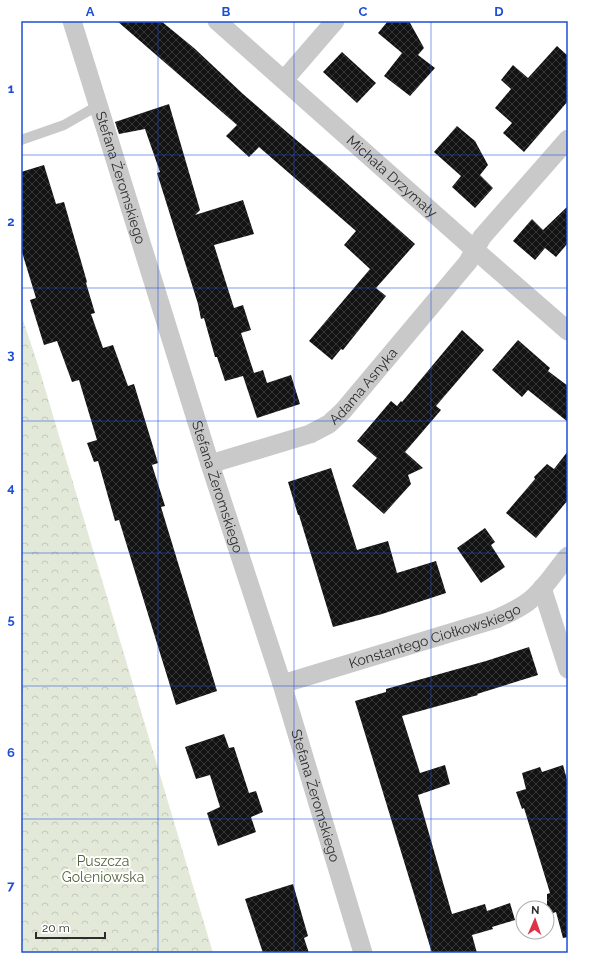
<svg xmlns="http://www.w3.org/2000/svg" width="589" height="974" font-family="Raleway,sans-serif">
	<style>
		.forest { fill: url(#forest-crowns) }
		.building { fill: url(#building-cross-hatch) }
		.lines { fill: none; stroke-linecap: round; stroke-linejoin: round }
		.service { stroke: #c9c9c9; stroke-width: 10 }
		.minor { stroke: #c9c9c9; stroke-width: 19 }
		.grid { fill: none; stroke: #1d4ed8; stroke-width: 1; stroke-opacity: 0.55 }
		.labels { text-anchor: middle; stroke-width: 4; stroke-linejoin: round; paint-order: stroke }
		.street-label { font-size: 14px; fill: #2c2c2c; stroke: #fff }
		.park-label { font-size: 14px; fill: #52653b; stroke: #fff }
		.neatline { fill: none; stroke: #1d4ed8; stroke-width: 1.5 }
		.grid-label { font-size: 13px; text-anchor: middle; font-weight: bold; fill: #1d4ed8 }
	</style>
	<defs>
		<pattern id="forest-crowns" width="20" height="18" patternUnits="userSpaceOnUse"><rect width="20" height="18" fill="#e3e9d9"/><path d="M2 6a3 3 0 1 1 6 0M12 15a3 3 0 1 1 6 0" fill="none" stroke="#c3c8ba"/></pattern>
		<pattern id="building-cross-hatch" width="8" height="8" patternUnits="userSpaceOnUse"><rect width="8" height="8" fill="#131313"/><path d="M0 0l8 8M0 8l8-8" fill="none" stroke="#363636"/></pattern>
	</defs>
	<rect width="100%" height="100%" fill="#fff"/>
	<path class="forest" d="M21 314 38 365 213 953H21Z"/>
	<path class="building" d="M117 21H161L194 48 243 94 288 133 325 164 415 244 376 288 386 296 343 350 341 349 332 360 309 341 370 269 344 245 356 231 259 147 249 157 226 136 237 125Z
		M388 21H409L424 48 418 55 435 68 410 96 384 76 402 53 378 33Z
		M557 46 568 56V101L524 152 503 133 512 123 495 108 511 89 501 80 513 65 528 78Z
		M342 52 376 83 357 103 323 72Z
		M169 104 200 210 195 215 243 200 254 234 214 245 234 308 243 305 251 330 241 333 254 373 263 370 267 383 291 375 300 404 257 418 243 376 225 381 217 357H215L204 318 201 319 198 304 157 173 160 172 145 129 119 134 115 122Z
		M457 126 475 141 488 165 480 175 493 188 475 208 452 187 461 176 434 152Z
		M44 165 56 204 64 202 87 282 86 283 95 313 91 314 103 348 113 345 128 386 134 384 158 463 152 465 165 506 161 507 217 691 176 705 119 520 115 521 98 461 94 462 87 443 97 440 79 380 72 382 57 341 44 345 30 300 36 298 21 249V172Z
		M568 206V243L556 257 545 248 535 260 513 241 532 219 543 230Z
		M462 330 484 350 436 406 441 410 405 452 423 468 408 475 411 484 384 514 352 486 377 458 357 441 391 401 397 406 401 401 402 402Z
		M518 340 550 368 548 371 568 386V422L528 390 522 397 492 370Z
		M568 451V500L536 538 506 513 535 479 534 477 547 464 554 469Z
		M331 468 357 550 388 541 397 573 436 561 446 593 382 614 333 627 299 515H298L288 482Z
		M485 528 495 542 491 545 505 567 481 583 457 548Z
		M529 647 538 675 477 694 478 695 402 716 420 773 445 765 450 784 418 795 452 914 485 904 487 911 510 903 515 920 492 927 493 929 472 935 477 953H432L355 701 386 692V689L486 661Z
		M224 734 229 748 234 747 249 793 256 791 263 812 251 817 256 832 218 846 207 813 220 807 210 775 196 779 185 747Z
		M563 765 568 783V937L563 938 556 912 547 915V894L550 893 524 808 522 809 516 792 526 789 522 773 540 767 542 772Z
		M293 884 308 936 304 938 309 953H263L245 899Z"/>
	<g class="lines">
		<path class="service" d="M21 140 64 125 99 105"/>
		<g class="minor">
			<path id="s1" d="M72 21 210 464 282 684 363 953"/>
			<path id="s2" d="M217 21 475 250 568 331"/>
			<path d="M284 80 335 21"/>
			<path id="s3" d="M210 464 310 434 329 424 343 411 468 262 482 237 568 139"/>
			<path d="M542 588 568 669"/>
			<path id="s4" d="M282 684 496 619C507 614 519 609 529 601 545 589 555 571 568 556"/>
		</g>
	</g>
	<path class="grid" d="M158 21V953M294 21V953M431 21V953M21 155H568M21 288H568M21 421H568M21 553H568M21 686H568M21 819H568"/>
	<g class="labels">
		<g class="street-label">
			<text dy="5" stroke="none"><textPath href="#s2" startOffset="234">Michała Drzymały</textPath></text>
			<text dy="5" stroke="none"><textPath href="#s1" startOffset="164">Stefana Żeromskiego</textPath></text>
			<text dy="5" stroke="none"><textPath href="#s3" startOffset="177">Adama Asnyka</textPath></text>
			<text dy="5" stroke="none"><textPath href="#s1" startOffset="488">Stefana Żeromskiego</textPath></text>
			<text dy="5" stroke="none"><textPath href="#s4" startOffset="160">Konstantego Ciołkowskiego</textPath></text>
			<text dy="5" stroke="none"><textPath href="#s1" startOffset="812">Stefana Żeromskiego</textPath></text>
		</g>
		<g class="park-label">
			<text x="103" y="866">Puszcza<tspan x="103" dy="16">Goleniowska</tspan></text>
		</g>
	</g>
	<rect width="589" height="974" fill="none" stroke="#ffffff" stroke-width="44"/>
	<g transform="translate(535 920) rotate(2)"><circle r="19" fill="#ffffff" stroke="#ababab"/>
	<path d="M0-3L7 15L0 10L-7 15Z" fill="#de324b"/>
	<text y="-6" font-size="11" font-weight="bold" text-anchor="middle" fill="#2c2c2c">N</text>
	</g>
	<path d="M36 932v6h69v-6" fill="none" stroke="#2c2c2c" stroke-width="2"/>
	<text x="42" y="932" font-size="12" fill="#2c2c2c" stroke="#ffffff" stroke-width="3" paint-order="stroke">20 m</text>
	<rect x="22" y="22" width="545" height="930" class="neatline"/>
	<g class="grid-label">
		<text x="90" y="16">A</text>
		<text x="226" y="16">B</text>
		<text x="363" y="16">C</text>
		<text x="499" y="16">D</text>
		<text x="11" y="93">1</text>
		<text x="11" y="226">2</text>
		<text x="11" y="359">3</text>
		<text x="11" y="492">4</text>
		<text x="11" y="624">5</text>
		<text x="11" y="757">6</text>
		<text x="11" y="890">7</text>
	</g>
</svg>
